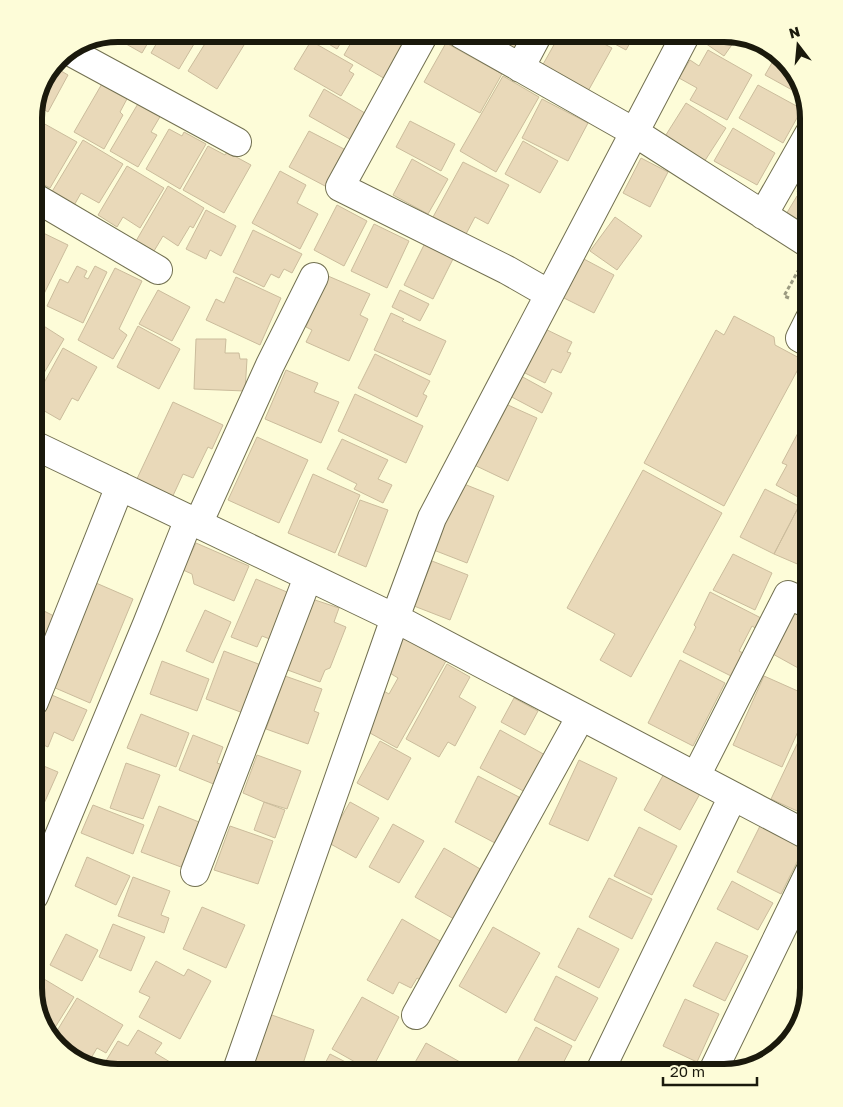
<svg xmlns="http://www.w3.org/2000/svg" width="843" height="1107" font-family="'Golos Text',sans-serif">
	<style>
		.building { fill: #e9d9b9; stroke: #cbbc9c }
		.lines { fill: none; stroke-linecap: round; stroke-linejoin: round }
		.minor-casing { stroke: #727051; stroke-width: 30 }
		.path { stroke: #9b9a80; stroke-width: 3; stroke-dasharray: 4 2.5; stroke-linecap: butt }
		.minor { stroke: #fff; stroke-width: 28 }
		.rim { fill: none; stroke: #1a190c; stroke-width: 6 }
	</style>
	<rect width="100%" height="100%" fill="#fdfcd8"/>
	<path class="building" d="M118 34H153L142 53 112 36Z
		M162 34H200L179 69 151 53Z
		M211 34H226L244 45 217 89 188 71Z
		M239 34H257L253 41Z
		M312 34H346L337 49Z
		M356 34H384L406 47 387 80 344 55Z
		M477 34H531L517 57Z
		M560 34H585L612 48 587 93 541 68Z
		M596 34H635L626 50Z
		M698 34H730L738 36 724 56 696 37Z
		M311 41 353 65 349 71 354 74 341 96 294 69Z
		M446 43 502 74 480 113 424 82Z
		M708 50 752 75 727 120 690 100 697 88 679 78 690 60 699 66Z
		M777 54 795 72 803 96 765 75Z
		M57 62 59 63 56 68 68 75 48 112 36 105 43 81Z
		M503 76 539 97 496 172 460 151Z
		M103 82 128 97 120 112 123 115 104 149 74 132Z
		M758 85 802 109 783 143 739 118Z
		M324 89 370 116 355 142 309 116Z
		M542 99 588 123 568 161 522 138Z
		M139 102 161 115 151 132 157 135 138 167 110 151Z
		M686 103 726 128 704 162 664 138Z
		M34 118 77 142 50 188 34 179Z
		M410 121 455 144 441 171 396 147Z
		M733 128 775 153 757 185 714 161Z
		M169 129 182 136 184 132 206 144 180 189 146 169Z
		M309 131 344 149 325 186 289 167Z
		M83 140 123 164 99 203 81 193 72 209 50 195Z
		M523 141 558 161 540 193 505 174Z
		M208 146 225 155 227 152 251 165 224 213 183 190Z
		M641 158 668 172 650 207 623 193Z
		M412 159 448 179 428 214 393 195Z
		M463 162 509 185 488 224 475 217 466 234 433 217Z
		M127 166 164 188 140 228 123 217 117 227 98 215Z
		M280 171 306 185 297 203 318 214 300 249 252 223Z
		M809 172V198L797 192Z
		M168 186 204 208 193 228 190 226 178 246 163 236 154 251 136 241Z
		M797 196 809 203V230L785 216Z
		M337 205 367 221 344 266 314 250Z
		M206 210 236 226 221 256 210 250 206 259 186 249Z
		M615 217 642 236 617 270 590 251Z
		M374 224 409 241 387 288 351 271Z
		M35 229 68 245 39 304 34 302Z
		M253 230 302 254 292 273 284 269 279 278 271 274 264 287 233 272Z
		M425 243 454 257 433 299 404 285Z
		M582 258 614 275 594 313 562 297Z
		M77 266 87 271 84 277 88 279 95 266 107 272 83 323 47 306 60 279 68 283Z
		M115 268 142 281 119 329 127 335 113 359 78 340Z
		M328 276 370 294 360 315 368 319 349 361 306 342 312 330 306 327Z
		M236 277 281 298 260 345 206 320 216 299 224 303Z
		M158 290 190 307 172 341 139 324Z
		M400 290 429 304 420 321 392 307Z
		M391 313 404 319 402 321 446 341 430 375 374 350Z
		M734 316 774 337 775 345 803 360 724 506 644 463 716 330 724 335Z
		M39 323 64 339 34 390V332Z
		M138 326 180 349 159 389 117 367Z
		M539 326 572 342 567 352 571 353 561 373 552 369 545 383 517 369Z
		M196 339H226L225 353H239L240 359H247L245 391 194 389Z
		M63 348 97 367 78 401 72 398 60 420 34 405V401Z
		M375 354 430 381 423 394 427 396 417 417 358 388Z
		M286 370 318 383 314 392 339 402 321 443 265 419Z
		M519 375 552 393 542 413 508 395Z
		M355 394 423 426 406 463 338 431Z
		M499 401 537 418 508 481 470 463Z
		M173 402 223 425 212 449 208 447 193 478 183 474 171 500 135 483Z
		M809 410V425L802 420Z
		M799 431 809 437V498L807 502 776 485 787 465 782 463Z
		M257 437 308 460 279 523 228 500Z
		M342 439 388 460 378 479 392 485 383 503 354 489 357 484 327 469Z
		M643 470 722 513 631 677 600 660 615 634 567 608Z
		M313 474 360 495 335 553 288 533Z
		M459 482 494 496 467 563 431 549Z
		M765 489 799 506 774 554 740 537Z
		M360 500 388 510 366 567 338 555Z
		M799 506 809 512V569L774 554Z
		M196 543 249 566 234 601 194 584 192 574 183 570Z
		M733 554 772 573 755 610 713 590Z
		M432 561 468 575 450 620 414 606Z
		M256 579 294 595 275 641 262 636 257 647 231 637Z
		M96 583 133 599 90 703 53 687Z
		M710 592 763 619 757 629 752 626 739 651 745 654 733 677 683 652 696 627 694 625Z
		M312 599 339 608 334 622 346 627 330 668 325 670 320 682 285 669Z
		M34 606 58 618 35 662 34 661Z
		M205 610 231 622 213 663 186 651Z
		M795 610 809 618V674L771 653Z
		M403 638 446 661 397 748 361 728 382 690 389 694 398 678 385 670Z
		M224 651 261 665 243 713 206 699Z
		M680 660 725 683 693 746 648 723Z
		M162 661 209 679 197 711 150 694Z
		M447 664 470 677 459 697 476 707 455 746 448 742 439 757 406 739Z
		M285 676 322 689 314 711 319 713 308 744 266 729Z
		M764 676 809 696V707L782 767 733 745Z
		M47 693 87 710 73 741 54 732 48 747 34 741V722Z
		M514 698 538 711 525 735 501 722Z
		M141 714 189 733 176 767 127 748Z
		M808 721 809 813 808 816 771 799Z
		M500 730 547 756 527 793 480 768Z
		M193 735 223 747 217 763 229 767 221 787 179 770Z
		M380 741 411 758 388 800 357 783Z
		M257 755 301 771 287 809 264 802 243 793Z
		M579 760 617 778 588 841 549 824Z
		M34 762 58 772 38 817 34 815Z
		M126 763 160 775 143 819 110 808Z
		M666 770 702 790 680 830 644 810Z
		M478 776 519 797 495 843 455 822Z
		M264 802 285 810 275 838 254 830Z
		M350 802 379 818 356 858 327 842Z
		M93 805 144 825 133 854 81 833Z
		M159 806 199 822 181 867 141 852Z
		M393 824 424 841 399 883 369 867Z
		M230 826 273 841 258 884 214 870Z
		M760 826 804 848 781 894 737 872Z
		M639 827 677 846 652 895 614 876Z
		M444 848 482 870 454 919 415 897Z
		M87 857 130 876 116 905 75 886Z
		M133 877 170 891 161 915 169 918 164 933 118 916Z
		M609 878 652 899 632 939 589 917Z
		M732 881 773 903 758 930 717 909Z
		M202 907 245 925 226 968 183 949Z
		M402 919 447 945 425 983 417 978 411 988 399 982 393 994 367 980Z
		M113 924 145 937 131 971 99 957Z
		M493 927 540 953 506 1013 459 986Z
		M578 928 619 949 599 988 558 967Z
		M66 934 98 950 82 981 50 965Z
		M716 942 748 956 725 1001 693 986Z
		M156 961 184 976 188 969 211 981 180 1039 139 1017 150 997 139 992Z
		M34 973 74 997 51 1034 47 1032 34 989Z
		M556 976 598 998 575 1041 534 1020Z
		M362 997 399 1017 371 1071 332 1049Z
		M77 998 123 1025 106 1053 97 1048 87 1065 76 1062 52 1039Z
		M685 999 719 1014 697 1062 663 1046Z
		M269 1014 314 1030 300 1073H249Z
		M536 1027 572 1046 558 1073H519L513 1070Z
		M138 1030 162 1043 155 1053 175 1065 170 1073H113L101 1069 118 1041 128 1046Z
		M426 1043 469 1067 466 1073H409Z
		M330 1054 367 1073H320Z
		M649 1065 666 1073H645Z"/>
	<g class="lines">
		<g class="minor-casing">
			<path id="minor" d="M424 34 340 187 507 270 549 294
				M461 34 634 132 809 244
				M71 52 237 142
				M520 68 538 34
				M34 197 158 270
				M763 215 809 134
				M809 343 800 338 809 320
				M34 445 395 618 809 836
				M198 524 270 365 314 277
				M34 702 120 486
				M696 776 788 595 809 604
				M195 872 308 577
				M34 896 147 624 189 519
				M416 1015 581 716
				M236 1073 395 618 432 518 686 34
				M599 1073 733 796
				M712 1073 809 873"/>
		</g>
		<path class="path" d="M801 291 809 277
			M789 298 784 296 798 271"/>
		<use href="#minor" class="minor"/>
	</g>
	<path d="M0 0H843V1107H0ZM118 42H724A76 76 0 0 1 800 118V988A76 76 0 0 1 724 1064H118A76 76 0 0 1 42 988V118A76 76 0 0 1 118 42Z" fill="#fdfcd8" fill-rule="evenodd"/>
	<path class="rim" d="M118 42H724A76 76 0 0 1 800 118V988A76 76 0 0 1 724 1064H118A76 76 0 0 1 42 988V118A76 76 0 0 1 118 42Z"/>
	<g transform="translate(798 45) rotate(344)" stroke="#fdfcd8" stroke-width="4" paint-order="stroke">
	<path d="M0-4L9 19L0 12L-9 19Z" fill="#1a190c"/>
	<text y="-8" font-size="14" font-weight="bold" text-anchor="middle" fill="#1a190c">N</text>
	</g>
	<path d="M663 1077v8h94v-8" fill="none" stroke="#1a190c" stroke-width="2.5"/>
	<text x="670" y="1077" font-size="15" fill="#1a190c" stroke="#fdfcd8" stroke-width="4" paint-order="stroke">20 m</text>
</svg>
